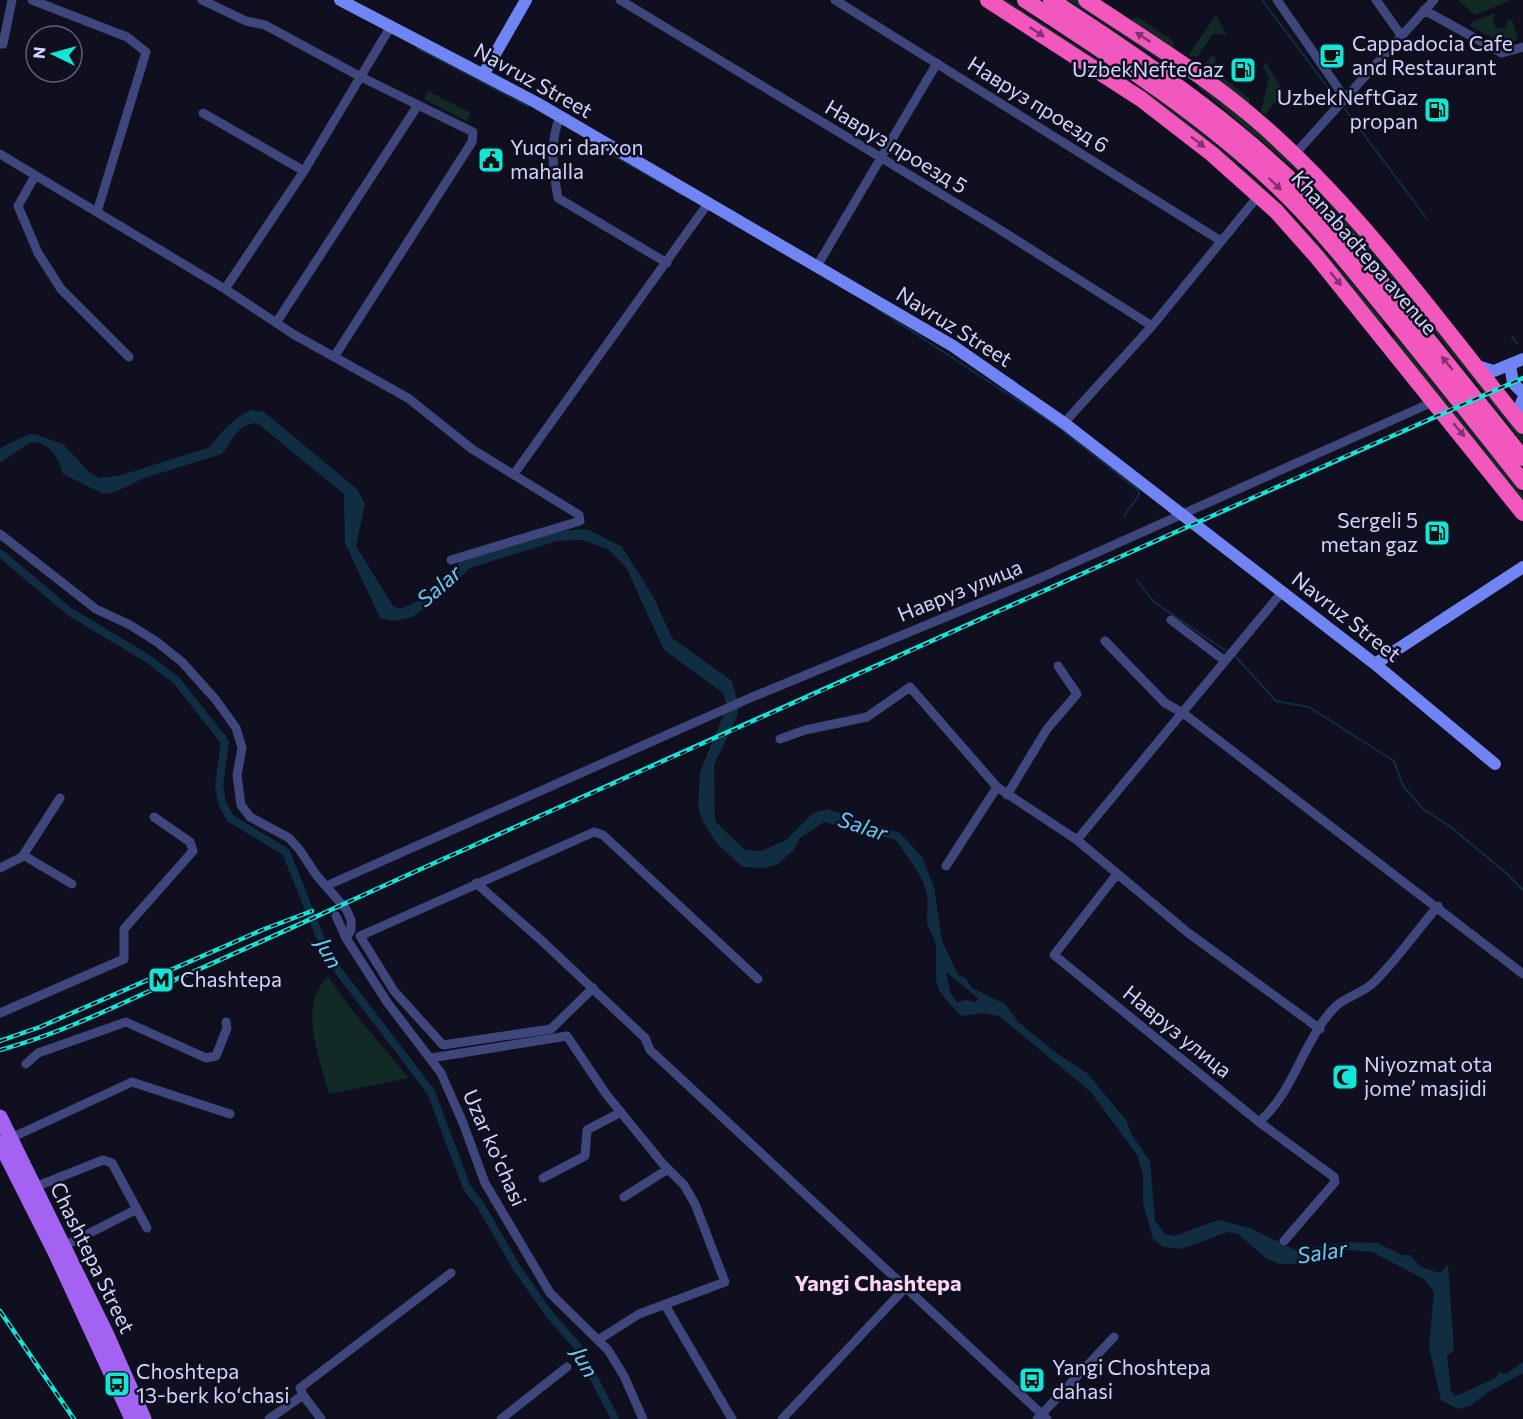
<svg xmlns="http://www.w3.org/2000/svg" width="1523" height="1419" font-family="Commissioner,sans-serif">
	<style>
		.green { fill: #122a25 }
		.water { fill: #112d42; fill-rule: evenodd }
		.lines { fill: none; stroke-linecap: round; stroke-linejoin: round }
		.stream { stroke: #112d42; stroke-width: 2 }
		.canal { stroke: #112d42; stroke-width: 8 }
		.street { stroke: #3e467b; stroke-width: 9 }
		.secondary { stroke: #7184f3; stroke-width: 12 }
		.primary { stroke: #a362f2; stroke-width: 15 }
		.highway { stroke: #f157bc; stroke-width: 16 }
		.rail-casing { stroke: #13e6d7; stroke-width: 4.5 }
		.rail { stroke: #0f0f20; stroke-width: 2; stroke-dasharray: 7; stroke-linecap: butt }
		.oneway { fill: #80336e }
		.labels { text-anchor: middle; stroke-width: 5; stroke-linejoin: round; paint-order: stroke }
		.poi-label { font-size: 21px; fill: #d2d4fb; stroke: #0f0f20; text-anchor: start }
		.street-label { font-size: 21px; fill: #d2d4fb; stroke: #0f0f20 }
		.water-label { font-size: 22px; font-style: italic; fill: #68cbf3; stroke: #0f0f20 }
		.neighbourhood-label { font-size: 22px; font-weight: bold; fill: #fbd4f4; stroke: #0f0f20 }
	</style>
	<rect width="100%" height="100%" fill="#0f0f20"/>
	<path class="green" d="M997 0H1007L1131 81 1133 89Z
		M1068 0H1078L1188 72 1187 78Z
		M1458 0H1511L1475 15Z
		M1495 13 1493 21 1496 28 1505 29 1508 20H1512L1518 39 1505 45 1470 26 1472 22Z
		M1216 15 1227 35 1213 34 1197 57 1188 56Z
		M1138 17 1173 41 1174 48 1131 20Z
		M1212 55 1216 58 1213 70 1249 98 1251 107 1202 68Z
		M1266 62 1283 91 1265 115 1261 111 1269 78 1263 67Z
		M1205 85 1297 164 1298 172 1197 86Z
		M1141 87C1241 157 1308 227 1383 321V326L1380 325 1327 260 1143 96Z
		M428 91 471 113 466 121 424 99Z
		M1307 177 1327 194 1523 433V443L1379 262 1311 185Z
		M1394 334 1523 495V503L1393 342Z
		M328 976 351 1009 409 1078 329 1094C320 1057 297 1007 328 976Z"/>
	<path class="water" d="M251 410 264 412 357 489 365 504 356 546 393 606 400 609 416 602 437 586 461 560 556 531 587 529 622 547 654 598 672 638 732 681 739 707 736 719 714 765 715 821 745 850 761 851 786 840 813 813 827 809 900 833 922 857 934 887 942 941 958 975 966 979 972 988 1005 1004 1018 1022 1059 1055 1087 1073 1126 1120 1132 1135 1150 1161 1155 1221 1165 1234 1174 1236 1218 1220 1250 1228 1295 1250 1347 1242 1377 1243 1402 1255H1410L1421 1267 1440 1273 1448 1265 1454 1350 1447 1356 1451 1391 1455 1396 1461 1394 1495 1378 1500 1372 1506 1374 1523 1362V1373L1488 1392 1470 1406 1458 1409 1441 1400 1429 1347 1434 1292 1424 1279 1372 1252 1348 1250 1323 1254 1303 1264H1279L1266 1258 1238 1234 1227 1232 1182 1249 1163 1247 1153 1239 1143 1203V1175L1137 1155 1091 1092 999 1016 984 1013 961 1016C930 983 937 989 936 947 935 936 928 930 927 921 926 913 929 905 927 897 925 877 907 857 896 840L824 822 800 838 794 850 776 865 763 868 743 867 718 845 703 822 698 807 700 772 727 706 723 693 664 650 626 567 608 549 582 540 557 541 470 568 442 595 412 617 394 621 380 618 345 543 344 494 257 423C236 425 234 440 222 454L144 478 115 492 103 494 63 474C58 457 51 443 31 442L0 463V448L30 434 37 435 63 444 89 472 99 478 122 475 210 447C221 432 234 418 251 410ZM946 972 978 998 976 1002 966 1000 957 1002 950 992Z"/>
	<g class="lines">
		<path class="stream" d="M1262 0 1336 98
			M417 48 528 106
			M1345 109 1427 219
			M611 154 682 195
			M876 308 1057 426 1138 490 1139 495 1124 516
			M1512 337 1517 343
			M1137 580 1154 602 1226 651
			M1236 657 1276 701 1309 707 1394 761 1403 786 1424 810 1448 825 1504 871 1523 890"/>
		<path class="canal" d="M0 553 70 612 150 660 177 681 225 742 219 786 222 803 230 818 286 852 328 957 431 1092 467 1188 480 1204 515 1265 549 1314 578 1347 615 1419"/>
		<path class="street" d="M32 0 127 37 146 52 97 212
			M202 0 246 21 265 25 361 77 473 132 472 142 334 357
			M620 0 994 226 1152 326
			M835 0 1221 241
			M1277 0 1345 98
			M1376 0 1401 35
			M1424 10 1502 53 1523 47
			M0 44H3L12 0
			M203 113 304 171
			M560 117C549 142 553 171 558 198L667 263
			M0 154 225 289 293 334 408 398 472 449 579 515 580 521 451 560
			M1294 155 1434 0
			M35 176 18 206 38 253 61 289 129 357
			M817 266 937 63
			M225 289 304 171 391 26
			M276 323 418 105
			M1064 423 1152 326 1259 195
			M514 474 709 202
			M0 534 96 609 130 625 157 642 182 662 216 700 236 728 242 748 237 775 241 805 250 817 289 838 299 849 317 876 346 909 351 920V930L346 938
			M1171 620 1225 661
			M1105 641 1165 703 1183 713 1523 974
			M780 739 805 730 867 717 910 687 997 787 1077 840 1187 932 1320 1029
			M1007 795 1047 729 1077 694 1058 666
			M1077 840 1282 592
			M23 855 72 884
			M946 866 997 787
			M0 868 22 857 60 798
			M1117 874 1054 955 1259 1122 1334 1177 1335 1182 1284 1241
			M476 883 541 940 645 1038 650 1050 1047 1419
			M326 886 750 698 1040 578 1435 401
			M336 916 346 938 387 1002 441 1073 463 1123 485 1183 550 1293 608 1350 624 1376 643 1419
			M593 988 551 1029 443 1045 394 991 360 936 594 832 603 835 758 979
			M0 1013 124 959V929L193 851 190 842 154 817
			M431 1058 567 1036 606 1094 663 1164 684 1185 695 1204 725 1282 639 1314 598 1340
			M26 1064 38 1053 126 1022 206 1058 216 1056 227 1028 226 1022
			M1259 1122C1295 1091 1303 1039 1336 1006 1346 997 1362 993 1372 984 1393 965 1418 929 1438 906
			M11 1138 132 1082 230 1114
			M543 1178 585 1156 587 1130 621 1112
			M35 1187 103 1160 112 1163 147 1228
			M624 1197 668 1169
			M64 1246 137 1209
			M665 1305 732 1419
			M303 1395 321 1419
			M269 1419 303 1395 300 1388 451 1273
			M501 1419 567 1367
			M782 1419 906 1287
			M1037 1419 1114 1337"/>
		<path class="secondary" d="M340 0 537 103 953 346 1064 423 1375 664 1495 764
			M483 75 526 0
			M1510 365 1513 383 1523 393
			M1477 366 1494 371 1523 359
			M1519 421 1518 411 1523 399
			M1375 664 1523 567"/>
		<path class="primary" d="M0 1117 106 1333 144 1419
			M0 1143 55 1252 132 1419"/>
		<path class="highway" d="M988 0 1141 99 1212 154 1276 211 1317 257 1523 513
			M1025 0C1114 58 1203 115 1280 189 1315 223 1345 260 1376 298 1426 359 1474 420 1523 482
			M1051 0C1156 68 1256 137 1340 230L1523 458
			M1086 0C1143 38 1201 73 1254 118 1358 207 1437 320 1523 426"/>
		<g class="rail-casing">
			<path id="rail" d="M0 1041 40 1027 262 930 312 911
				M0 1050C56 1035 110 1009 163 985 265 941 366 893 468 848 821 693 1170 532 1523 378
				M0 1311 74 1419"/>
		</g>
		<use href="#rail" class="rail"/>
	</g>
	<defs><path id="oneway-solid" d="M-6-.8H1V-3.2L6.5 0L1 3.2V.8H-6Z" transform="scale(1.5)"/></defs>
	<g class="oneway">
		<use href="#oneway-solid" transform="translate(1037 32) rotate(33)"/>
		<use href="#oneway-solid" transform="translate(1143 37) rotate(-147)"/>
		<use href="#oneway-solid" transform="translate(1198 142) rotate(38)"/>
		<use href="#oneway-solid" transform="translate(1275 184) rotate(44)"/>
		<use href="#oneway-solid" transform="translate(1336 279) rotate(51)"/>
		<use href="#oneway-solid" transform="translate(1447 363) rotate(-129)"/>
		<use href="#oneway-solid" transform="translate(1459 430) rotate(50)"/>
	</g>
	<defs>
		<g id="cafe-square" transform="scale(1.35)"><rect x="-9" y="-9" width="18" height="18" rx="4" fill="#13e6d7" stroke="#0f0f20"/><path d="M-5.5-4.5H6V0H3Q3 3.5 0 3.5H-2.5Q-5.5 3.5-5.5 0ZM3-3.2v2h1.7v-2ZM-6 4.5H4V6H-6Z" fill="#111"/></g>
		<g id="fuel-square" transform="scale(1.35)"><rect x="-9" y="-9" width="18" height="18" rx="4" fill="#13e6d7" stroke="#0f0f20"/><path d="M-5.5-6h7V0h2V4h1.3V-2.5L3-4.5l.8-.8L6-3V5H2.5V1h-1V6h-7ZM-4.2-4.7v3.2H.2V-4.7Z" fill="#111"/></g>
		<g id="civic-square" transform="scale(1.35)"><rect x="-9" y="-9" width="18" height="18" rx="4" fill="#13e6d7" stroke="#0f0f20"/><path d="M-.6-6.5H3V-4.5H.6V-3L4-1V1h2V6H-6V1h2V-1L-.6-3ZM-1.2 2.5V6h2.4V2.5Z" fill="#111"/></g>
		<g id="metro-square" transform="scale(1.35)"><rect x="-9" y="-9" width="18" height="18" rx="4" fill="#13e6d7" stroke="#0f0f20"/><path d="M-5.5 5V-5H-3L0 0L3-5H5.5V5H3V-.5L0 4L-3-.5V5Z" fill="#111"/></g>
		<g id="mosque-square" transform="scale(1.35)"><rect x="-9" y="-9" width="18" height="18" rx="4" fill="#13e6d7" stroke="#0f0f20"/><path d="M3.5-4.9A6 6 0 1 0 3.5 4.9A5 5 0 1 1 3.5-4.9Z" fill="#111"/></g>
		<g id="bus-square" transform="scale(1.35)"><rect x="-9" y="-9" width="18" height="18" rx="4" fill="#13e6d7" stroke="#0f0f20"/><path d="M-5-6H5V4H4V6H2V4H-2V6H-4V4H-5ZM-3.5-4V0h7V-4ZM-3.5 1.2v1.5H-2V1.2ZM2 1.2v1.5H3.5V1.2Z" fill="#111"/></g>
	</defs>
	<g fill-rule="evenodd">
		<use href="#cafe-square" x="1332" y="56"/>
		<use href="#fuel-square" x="1243" y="70"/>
		<use href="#fuel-square" x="1437" y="110"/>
		<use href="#civic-square" x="491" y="160"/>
		<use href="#fuel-square" x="1437" y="533"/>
		<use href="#metro-square" x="161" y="980"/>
		<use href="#mosque-square" x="1345" y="1077"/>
		<use href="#bus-square" x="1032" y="1380"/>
		<use href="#bus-square" x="117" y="1384"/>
	</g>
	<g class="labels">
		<g class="poi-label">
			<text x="1352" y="51">Cappadocia Cafe<tspan x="1352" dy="24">and Restaurant</tspan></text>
			<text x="1224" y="77" text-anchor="end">UzbekNefteGaz</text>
			<text x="1418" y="105" text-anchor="end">UzbekNeftGaz<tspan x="1418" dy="24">propan</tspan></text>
			<text x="510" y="155">Yuqori darxon<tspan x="510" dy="24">mahalla</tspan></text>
			<text x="1418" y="528" text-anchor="end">Sergeli 5<tspan x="1418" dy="24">metan gaz</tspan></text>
			<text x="180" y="987">Chashtepa</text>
			<text x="1364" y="1072">Niyozmat ota<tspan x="1364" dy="24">jome’ masjidi</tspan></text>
			<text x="1052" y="1375">Yangi Choshtepa<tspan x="1052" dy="24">dahasi</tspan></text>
			<text x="136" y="1379">Choshtepa<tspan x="136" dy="24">13-berk koʻchasi</tspan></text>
		</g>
		<g class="street-label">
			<text transform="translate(533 81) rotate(29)" y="7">Navruz Street</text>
			<text transform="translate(1038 105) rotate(32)" y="7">Навруз проезд 6</text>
			<text transform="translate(896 147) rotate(31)" y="7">Навруз проезд 5</text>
			<text transform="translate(1364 253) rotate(49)" y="7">Khanabadtepa avenue</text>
			<text transform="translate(954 327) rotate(32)" y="7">Navruz Street</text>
			<text transform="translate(960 591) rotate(-22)" y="7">Навруз улица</text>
			<text transform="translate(1346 617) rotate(38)" y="7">Navruz Street</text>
			<text transform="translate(1177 1032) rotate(39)" y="7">Навруз улица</text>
			<text transform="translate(494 1148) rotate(66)" y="7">Uzar ko'chasi</text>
			<text transform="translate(92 1258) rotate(64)" y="7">Chashtepa Street</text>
		</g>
		<g class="water-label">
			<text transform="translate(439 586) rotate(-41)" y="8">Salar</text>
			<text transform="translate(863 826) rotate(18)" y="8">Salar</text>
			<text transform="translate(329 953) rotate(61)" y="8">Jun</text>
			<text transform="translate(1322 1252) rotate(-9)" y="8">Salar</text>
			<text transform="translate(585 1362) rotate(61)" y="8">Jun</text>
		</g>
		<g class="neighbourhood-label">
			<text x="878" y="1291">Yangi Chashtepa</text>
		</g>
	</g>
	<g transform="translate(54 54) rotate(275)"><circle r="28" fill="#0f0f20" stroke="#5d5e78" stroke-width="1.5"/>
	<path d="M0-4.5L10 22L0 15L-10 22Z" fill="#13e6d7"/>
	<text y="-9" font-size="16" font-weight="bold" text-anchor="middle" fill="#d2d4fb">N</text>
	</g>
</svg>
